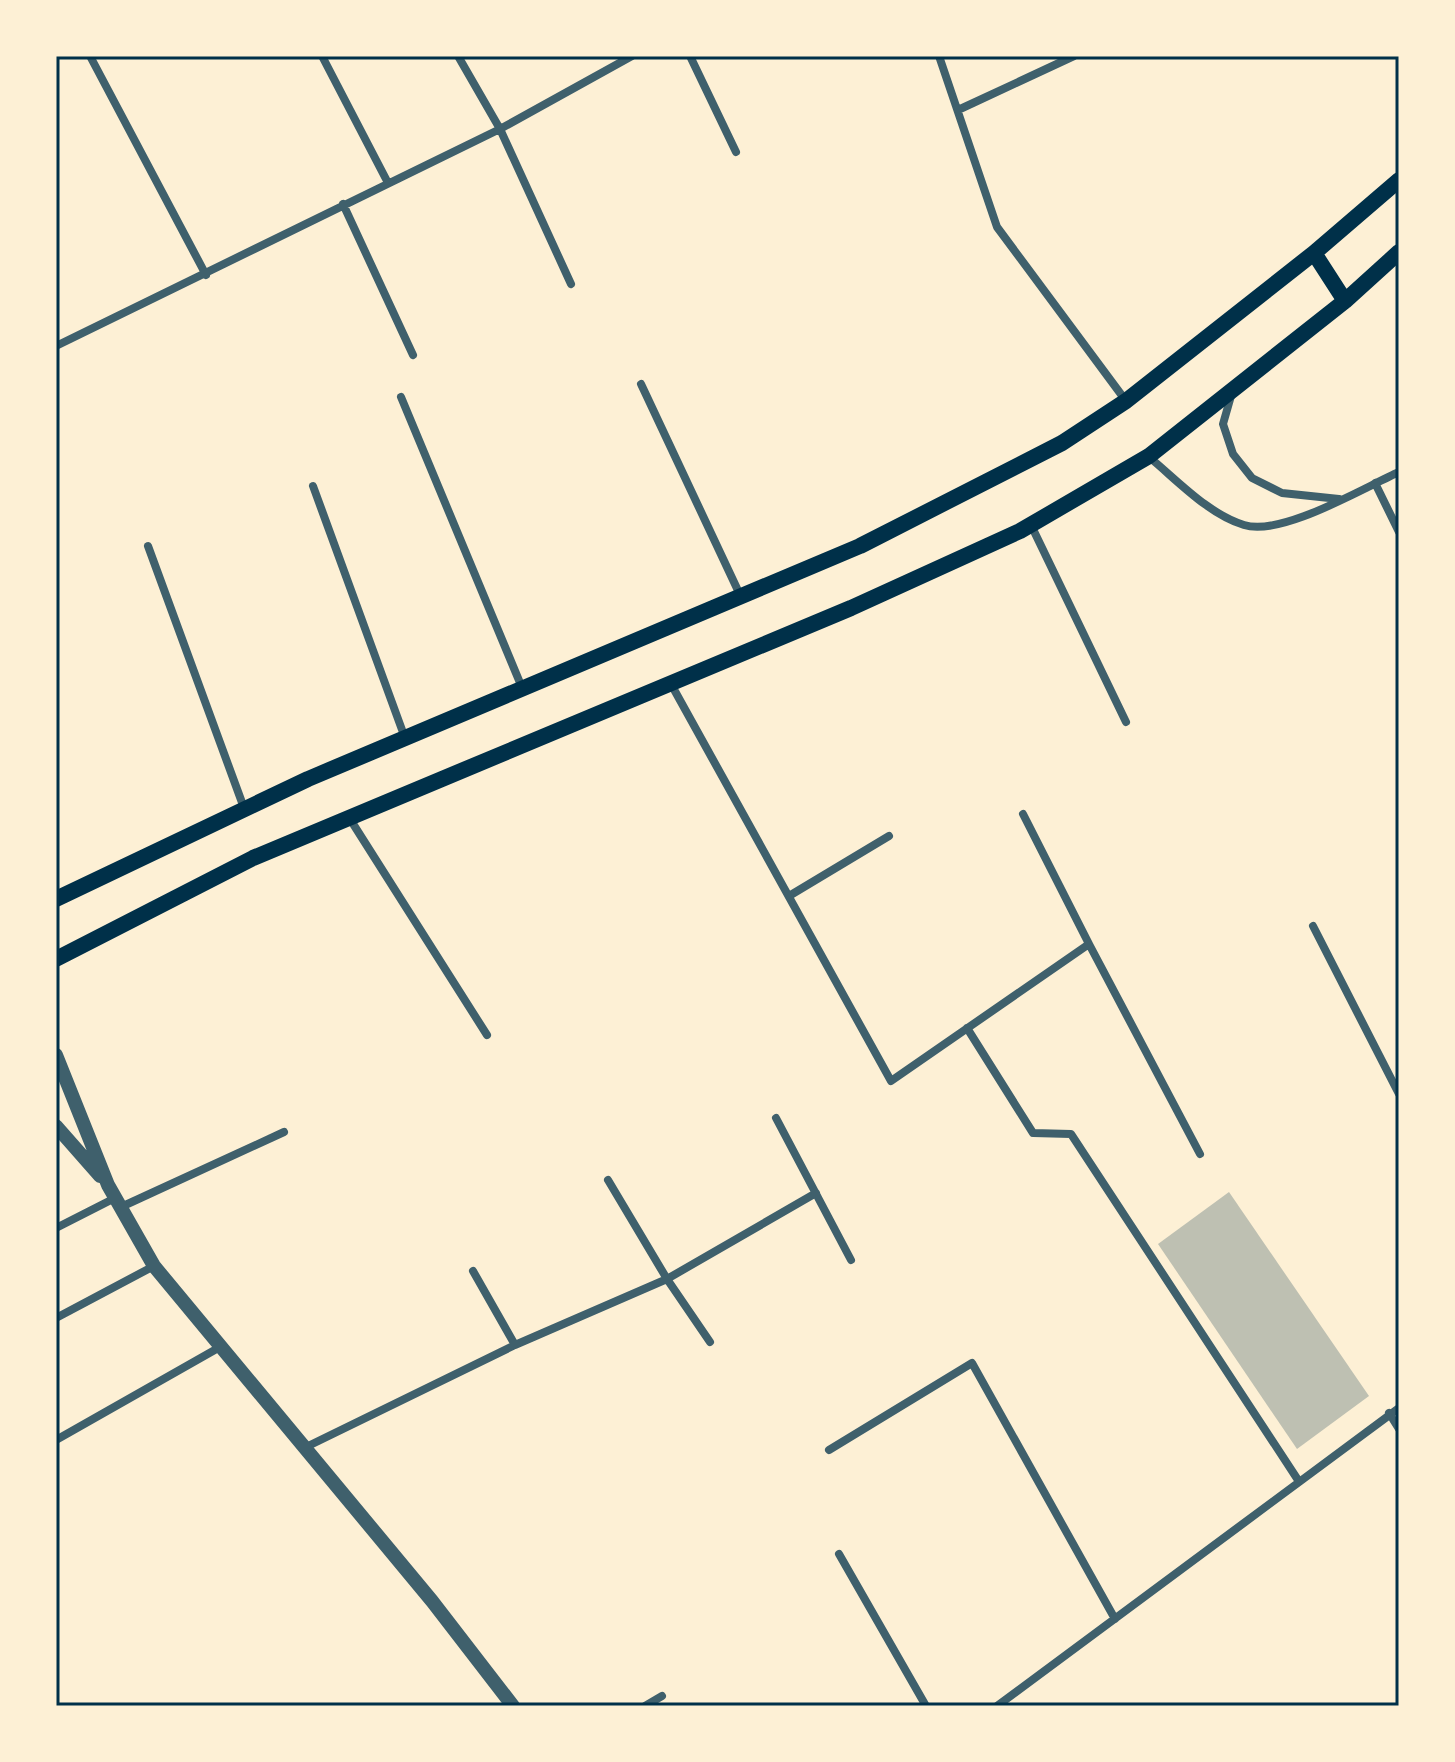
<svg xmlns="http://www.w3.org/2000/svg" width="1455" height="1762" font-family="Georgia,serif">
	<style>
		.building { fill: #bec0b2 }
		.lines { fill: none; stroke-linecap: round; stroke-linejoin: round }
		.minor { stroke: #3f606c; stroke-width: 8 }
		.tertiary { stroke: #3f606c; stroke-width: 14 }
		.secondary { stroke: #003049; stroke-width: 16 }
		.neatline { fill: none; stroke: #003049; stroke-width: 3 }
	</style>
	<rect width="100%" height="100%" fill="#fdf0d5"/>
	<path class="building" d="M1229 1192 1369 1396 1297 1449 1158 1244Z"/>
	<g class="lines">
		<path class="minor" d="M90 56 206 275
			M322 56 387 181
			M458 56 500 129 571 284
			M690 56 736 152
			M939 56 997 227 1126 401
			M958 110 1074 56
			M343 204 413 355
			M56 346 500 129 632 56
			M641 384 741 597
			M1231 396 1223 424 1233 454 1252 478 1282 493 1339 499
			M401 397 523 690
			M1149 457C1177 480 1208 514 1244 525 1281 537 1363 488 1399 472
			M1375 483 1399 532
			M313 486 405 738
			M1031 525 1126 722
			M148 546 244 808
			M671 684 891 1081 1089 944 1023 814
			M350 819 487 1035
			M789 896 889 836
			M1313 926 1399 1094
			M1089 944 1200 1154
			M967 1028 1033 1133 1071 1134 1298 1480
			M776 1118 851 1260
			M608 1180 667 1279 710 1342
			M121 1207 284 1132
			M56 1228 115 1198
			M473 1271 515 1345
			M56 1318 154 1266
			M1389 1413 1399 1429
			M56 1440 220 1347
			M304 1448 515 1345 667 1279 816 1193
			M829 1450 972 1363 1115 1619
			M839 1554 926 1706
			M645 1706 662 1696
			M997 1706 1399 1408"/>
		<path class="tertiary" d="M56 1055 108 1185 154 1266 432 1601 513 1706
			M56 1126 100 1176"/>
		<path class="secondary" d="M1314 253 1345 301
			M56 899 308 779 860 546 1062 443 1126 401 1314 253 1399 180
			M56 959 253 858 851 608 1020 531 1149 456 1345 301 1399 252"/>
	</g>
	<rect width="1455" height="1762" fill="none" stroke="#fdf0d5" stroke-width="116"/>
	<rect x="58" y="58" width="1339" height="1646" class="neatline"/>
</svg>
